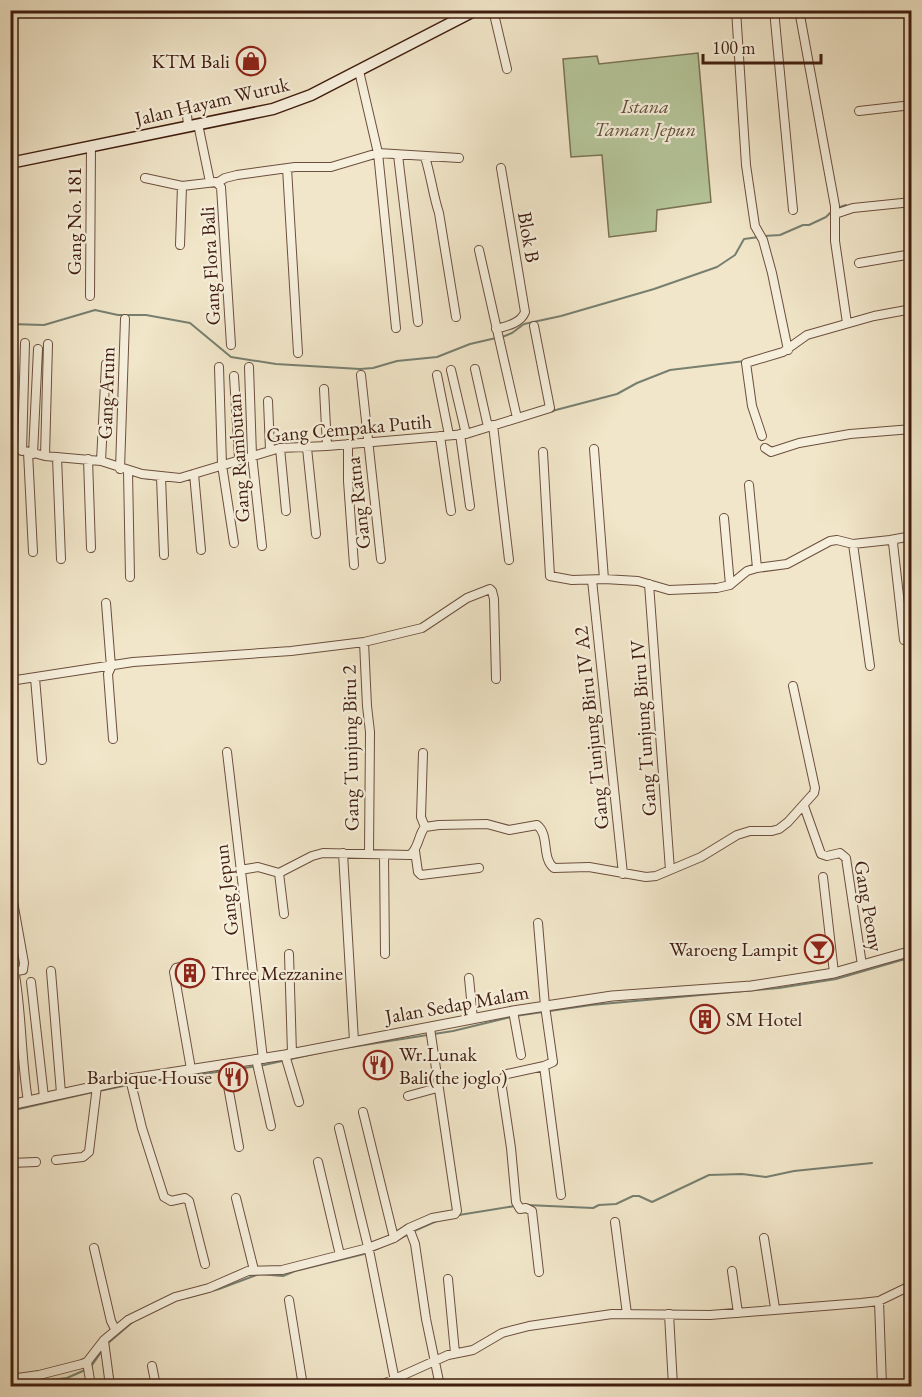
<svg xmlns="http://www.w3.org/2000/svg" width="922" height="1397" font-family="'EB Garamond',serif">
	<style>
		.green { fill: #b5c69a; stroke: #7a7254; stroke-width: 1.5 }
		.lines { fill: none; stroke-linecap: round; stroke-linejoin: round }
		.stream { stroke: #777f70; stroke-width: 2 }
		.minor-casing { stroke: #6c4f3e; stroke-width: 10 }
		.tertiary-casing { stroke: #6c4f3e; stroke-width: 11 }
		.secondary-casing { stroke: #401d0f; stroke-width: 13 }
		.minor { stroke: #f6efdc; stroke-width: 8 }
		.tertiary { stroke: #f6efdc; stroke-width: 9 }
		.secondary { stroke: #f6efdc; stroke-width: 10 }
		.labels { text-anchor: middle; stroke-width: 4.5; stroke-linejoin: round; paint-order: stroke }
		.poi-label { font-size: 20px; fill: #401d0f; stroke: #f6efdc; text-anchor: end }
		.street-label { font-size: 20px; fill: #401d0f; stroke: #f6efdc }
		.park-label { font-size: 20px; font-style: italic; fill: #635039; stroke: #f6efdc }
	</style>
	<rect width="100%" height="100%" fill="#f1e6c9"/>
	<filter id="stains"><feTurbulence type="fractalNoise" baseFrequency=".00333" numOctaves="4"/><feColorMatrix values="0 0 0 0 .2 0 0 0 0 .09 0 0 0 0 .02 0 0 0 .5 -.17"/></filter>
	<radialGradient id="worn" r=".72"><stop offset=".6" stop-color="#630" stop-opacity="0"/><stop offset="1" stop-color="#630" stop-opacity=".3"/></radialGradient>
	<path class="green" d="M698 53 711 202 657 210 656 231 609 237 602 155 571 157 563 59 597 56 599 64Z"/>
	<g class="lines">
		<path class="stream" d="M837 208 846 205
			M764 236 780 235 803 225H809L826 217 833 210
			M10 324 44 325 95 310 118 315H146L190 323 231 357 276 364 360 369 373 368 397 361 437 357 470 344 496 338
			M502 337 512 333 524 324 561 316 654 289 717 267 735 255 744 239 759 237
			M552 411 617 394 637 383 670 370 745 361
			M286 451H304
			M144 478 159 480
			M332 1050 453 1031 515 1016 591 1005 779 988 836 979 912 957
			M134 1084 264 1065 327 1051
			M99 1091 128 1085
			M10 1111 93 1092
			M527 1205 593 1208 599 1205 616 1204 633 1196H639L652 1202 709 1175 742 1174 766 1177 794 1171 872 1163
			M459 1215 515 1206
			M414 1231 439 1220
			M186 1298 219 1289 259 1274 283 1276 295 1271 368 1253 409 1234
			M107 1344 135 1320
			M90 1368 104 1348
			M10 1385 67 1378 85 1370"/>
		<g class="minor-casing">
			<path id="minor" d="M493 10 507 69
				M736 10 746 165 755 226 763 240 772 273 788 350
				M774 10 793 210
				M799 10 835 206V241L847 323
				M859 111 912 105
				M187 115 188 125
				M198 124 210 182
				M398 155 418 322
				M425 157C431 176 433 195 439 213L456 317
				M287 168 298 353
				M145 178 182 186 216 182 221 187 231 345
				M217 183 225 178 237 175 295 167H331L378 153 359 71
				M835 214 853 208 912 202
				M180 245 182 186
				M479 250 517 418
				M859 263 912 254
				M90 296 91 146
				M396 328 378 153 459 158
				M496 329C507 326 521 323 525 312L501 168
				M219 367 222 465 234 543
				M249 367 252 455 262 546
				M475 369 488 427
				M451 370 466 434
				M361 375 381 559
				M437 375 449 435
				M234 376 239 458
				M324 389 327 446
				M268 401 270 450
				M493 425 509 560
				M460 434 470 506
				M440 436 451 511
				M762 436 752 406 746 363 783 352 807 335 874 316 912 309
				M348 444V481L354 565
				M10 447 45 456 101 461 142 474 180 478 280 448 327 446 466 434 550 408 534 326
				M280 448 286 511
				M307 448 316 534
				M765 448 771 452 799 443 850 434 912 429
				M594 449 604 579
				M22 451 25 343
				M28 452 33 552
				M543 452 550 576 572 580 604 579 638 581 669 590 717 588 730 585 747 571 757 568 787 564 830 541 837 540 853 544 890 540 893 543 904 640
				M33 454 38 349
				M45 456 48 344
				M57 457 61 559
				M88 459 91 548
				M101 461 106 364
				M120 469 125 319
				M128 471 130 577
				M194 474 201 550
				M161 477 164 555
				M749 485 757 568
				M724 518 730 585
				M890 540 912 536
				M853 544 870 666
				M592 580 623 874
				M649 584 670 870
				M106 603 111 667 108 674 113 739
				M364 642 367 706 370 732 369 854
				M35 678 42 760
				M10 681 133 662 291 651 364 642 422 628 467 598 490 589 492 591 494 599 496 679
				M227 752 263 1059
				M423 753 421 817 425 827
				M804 806 821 854 827 856 840 853 846 858 862 965
				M425 827 439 825 487 824 509 830 537 825C550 835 541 858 554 868L589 867 646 877 656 876 701 857 737 835 750 831H772L779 829 788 822 814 793 815 788 793 686
				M415 851 418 872 421 875 479 868
				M343 853 354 1041
				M384 855 385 954
				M240 870 258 867 279 873
				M823 877 834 973
				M10 885 24 963 23 970 16 971 15 975C22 1017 21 1059 28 1101
				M284 914 279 873 312 856 323 853 410 855C419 848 418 835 425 827
				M538 923 545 1006 553 1062 544 1066 507 1074 503 1078 502 1088 511 1148 516 1202 520 1209 526 1208 532 1211 539 1272
				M289 954 292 1053
				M51 971 61 1093
				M469 978 473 1019
				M31 982 44 1097
				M513 1011 521 1055
				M285 1055 299 1102
				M256 1059 271 1126
				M224 1064 239 1147
				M544 1066 561 1195
				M191 1069 174 972 176 968 196 964
				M130 1079 142 1128 164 1197 171 1201 185 1198 189 1201 205 1264
				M408 1096 437 1088
				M363 1112 394 1238
				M339 1128 370 1255 396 1386
				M56 1160 83 1157 89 1152 97 1086
				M318 1162 340 1255
				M10 1163 36 1162
				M236 1198 254 1270
				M615 1222 627 1314
				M409 1228 415 1244 426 1319 440 1386
				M764 1238 775 1308
				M94 1248 111 1321 115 1329
				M732 1271 738 1313
				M448 1279 455 1353
				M289 1300 303 1386
				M879 1301 882 1386
				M669 1314 673 1386
				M104 1341 110 1386
				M10 1359 13 1378
				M87 1362 91 1386
				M152 1366 156 1386
				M10 1379 39 1375 82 1364 87 1362 104 1340 128 1320 175 1297 209 1288 248 1271 282 1270 368 1248 394 1238 409 1228 432 1218 455 1214 457 1211 430 1028
				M379 1386 448 1355 473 1350 502 1333 529 1326 612 1314 710 1315 861 1303 879 1301 912 1285"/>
		</g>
		<g class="tertiary-casing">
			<path id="tertiary" d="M10 1105 130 1079 285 1055 513 1011 612 996 751 986 834 973 912 951"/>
		</g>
		<g class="secondary-casing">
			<path id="secondary" d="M10 163 273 109 311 95 476 10"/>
		</g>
		<use href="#minor" class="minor"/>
		<use href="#tertiary" class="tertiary"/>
		<use href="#secondary" class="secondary"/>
	</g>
	<defs>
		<g id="shop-ring" transform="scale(1.5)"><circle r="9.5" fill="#f6efdc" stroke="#8f2418" stroke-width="1.5"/><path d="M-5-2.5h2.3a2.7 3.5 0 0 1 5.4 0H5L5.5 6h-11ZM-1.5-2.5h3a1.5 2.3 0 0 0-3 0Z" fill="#8f2418"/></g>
		<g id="bar-ring" transform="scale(1.5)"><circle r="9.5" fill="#f6efdc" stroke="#8f2418" stroke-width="1.5"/><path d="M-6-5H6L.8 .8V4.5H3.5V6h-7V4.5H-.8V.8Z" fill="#8f2418"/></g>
		<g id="building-ring" transform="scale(1.5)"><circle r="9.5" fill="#f6efdc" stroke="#8f2418" stroke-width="1.5"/><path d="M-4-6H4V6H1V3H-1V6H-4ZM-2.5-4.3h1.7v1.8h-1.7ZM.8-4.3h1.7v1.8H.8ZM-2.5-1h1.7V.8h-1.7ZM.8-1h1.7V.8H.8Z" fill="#8f2418"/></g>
		<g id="restaurant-ring" transform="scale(1.5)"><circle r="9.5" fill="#f6efdc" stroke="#8f2418" stroke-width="1.5"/><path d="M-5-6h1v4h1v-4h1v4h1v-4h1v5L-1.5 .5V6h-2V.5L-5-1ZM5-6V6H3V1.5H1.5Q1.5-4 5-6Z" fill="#8f2418"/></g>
	</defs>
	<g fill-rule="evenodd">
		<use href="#shop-ring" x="251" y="61"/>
		<use href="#bar-ring" x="819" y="949"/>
		<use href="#building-ring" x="190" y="973"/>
		<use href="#building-ring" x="705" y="1019"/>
		<use href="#restaurant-ring" x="378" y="1065"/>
		<use href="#restaurant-ring" x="233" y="1077"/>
	</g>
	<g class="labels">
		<g class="poi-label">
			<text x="230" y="68">KTM Bali</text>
			<text x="798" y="956">Waroeng Lampit</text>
			<text x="211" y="980" text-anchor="start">Three Mezzanine</text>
			<text x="726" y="1026" text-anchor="start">SM Hotel</text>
			<text x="399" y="1061" text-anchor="start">Wr.Lunak<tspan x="399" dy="23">Bali(the joglo)</tspan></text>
			<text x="212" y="1084">Barbique House</text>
		</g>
		<g class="street-label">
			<text transform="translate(212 101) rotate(-13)" y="7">Jalan Hayam Wuruk</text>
			<text transform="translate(74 221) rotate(-90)" y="7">Gang No. 181</text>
			<text transform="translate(529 237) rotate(80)" y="7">Blok B</text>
			<text transform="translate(210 266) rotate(-93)" y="7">Gang Flora Bali</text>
			<text transform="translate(106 393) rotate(-88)" y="7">Gang Arum</text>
			<text transform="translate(349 428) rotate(-5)" y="7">Gang Cempaka Putih</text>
			<text transform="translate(238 458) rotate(-94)" y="7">Gang Rambutan</text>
			<text transform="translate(358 503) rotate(-97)" y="7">Gang Ratna</text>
			<text transform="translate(591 728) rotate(-96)" y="7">Gang Tunjung Biru IV A2</text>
			<text transform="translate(643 728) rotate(-94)" y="7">Gang Tunjung Biru IV</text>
			<text transform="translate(350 748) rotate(-91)" y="7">Gang Tunjung Biru 2</text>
			<text transform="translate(226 890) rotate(-97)" y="7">Gang Jepun</text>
			<text transform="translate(869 906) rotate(80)" y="7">Gang Peony</text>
			<text transform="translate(457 1004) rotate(-10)" y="7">Jalan Sedap Malam</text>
		</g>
		<g class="park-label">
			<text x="645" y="113">Istana<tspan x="645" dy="23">Taman Jepun</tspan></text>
		</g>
	</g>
	<rect width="922" height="1397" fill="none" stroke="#f1e6c9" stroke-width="36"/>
	<rect x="12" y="12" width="898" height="1373" fill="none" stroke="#401d0f" stroke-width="3"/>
	<rect x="18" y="18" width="886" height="1361" fill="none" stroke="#401d0f" stroke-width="1.5"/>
	<path d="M703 54v9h118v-9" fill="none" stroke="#401d0f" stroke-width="3"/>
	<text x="712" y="54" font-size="18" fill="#401d0f" stroke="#f6efdc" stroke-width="4.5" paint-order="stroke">100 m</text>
	<rect width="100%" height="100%" filter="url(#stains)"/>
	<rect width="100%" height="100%" fill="url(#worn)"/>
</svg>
